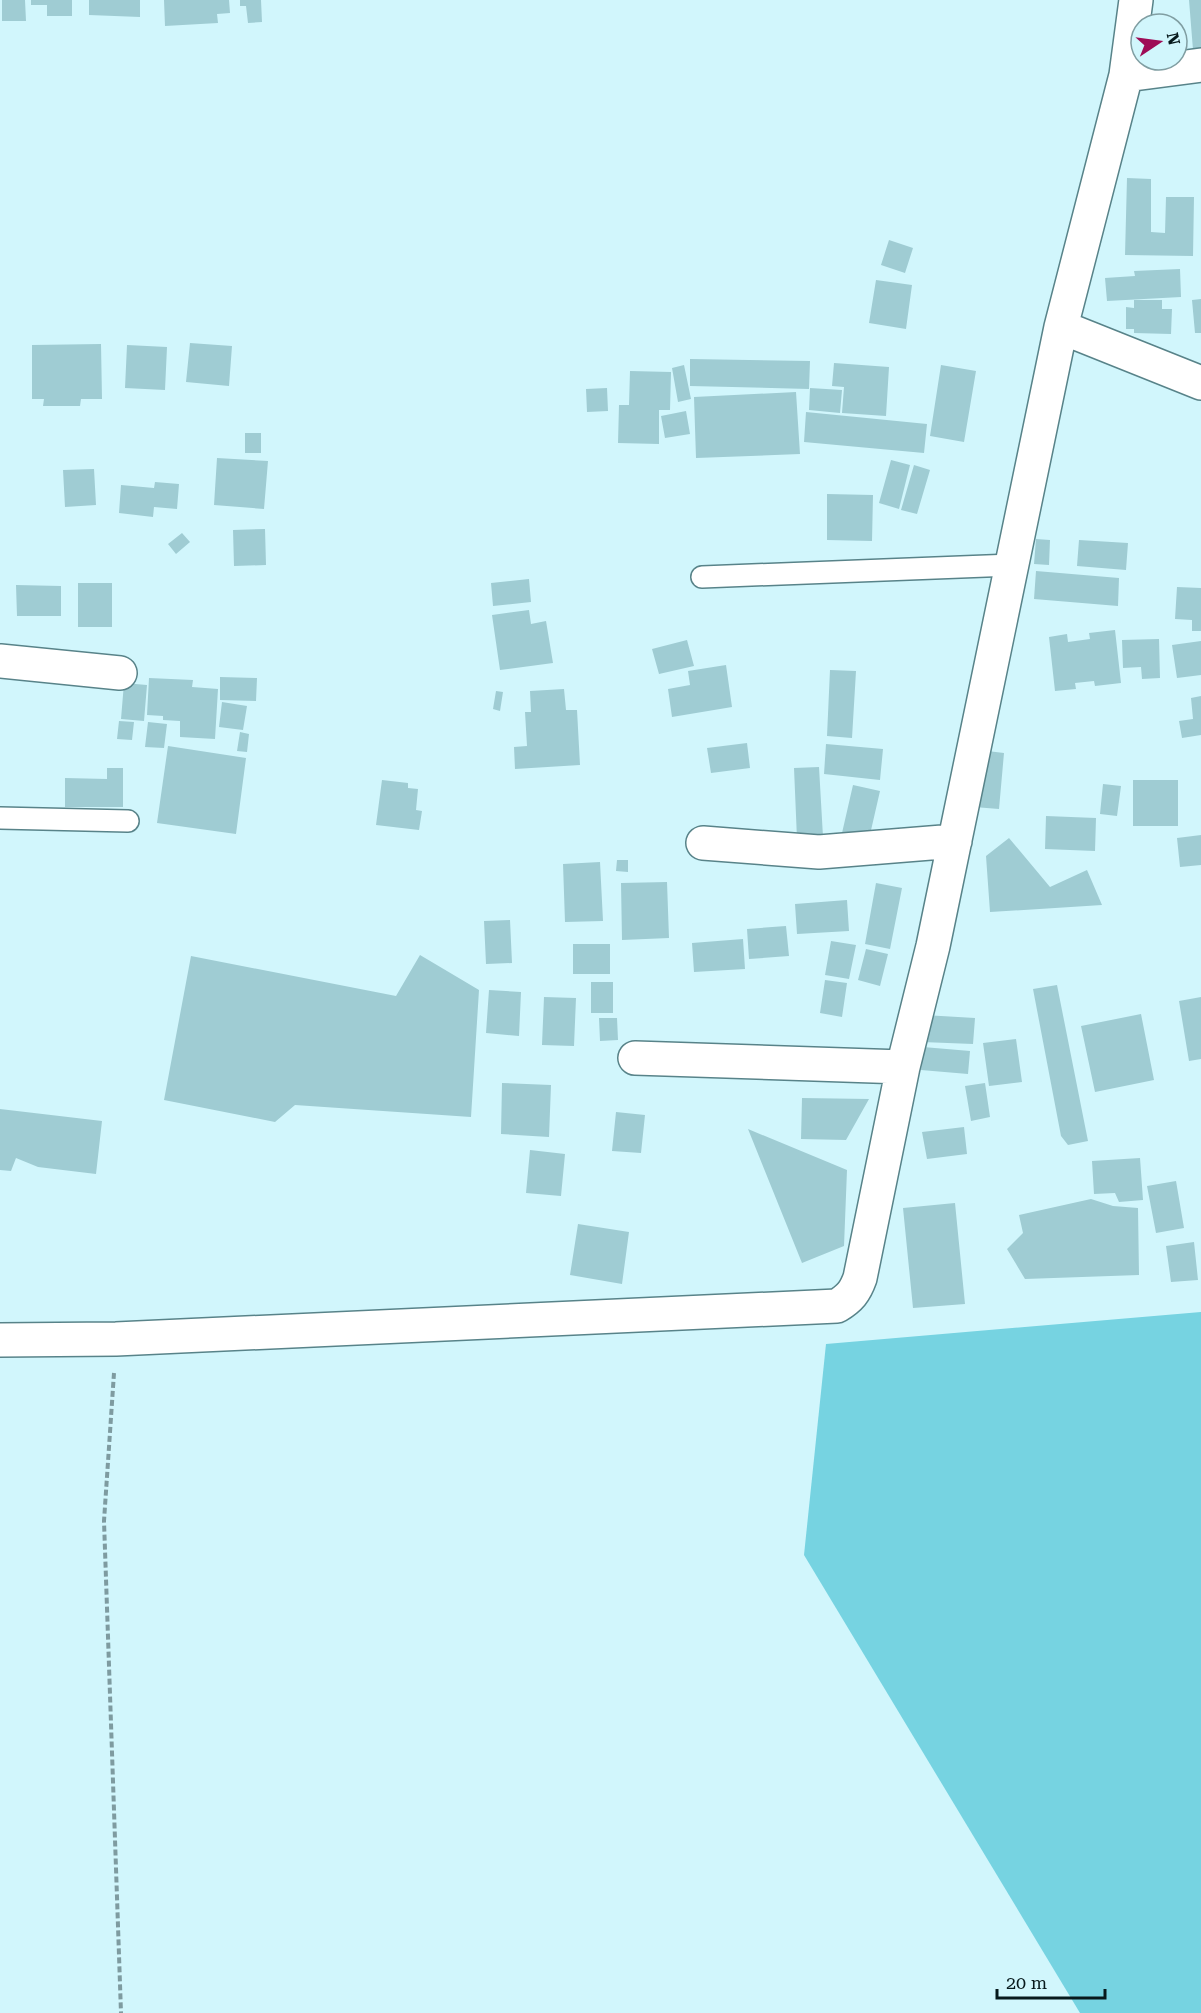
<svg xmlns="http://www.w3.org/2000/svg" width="1201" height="2013" font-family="'Roboto Serif',serif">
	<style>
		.green { fill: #76d3e1 }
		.building { fill: #9fccd3 }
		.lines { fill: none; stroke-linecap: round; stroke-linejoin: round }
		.service-casing { stroke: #588389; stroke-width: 24 }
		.minor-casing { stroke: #588389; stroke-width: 36 }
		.path { stroke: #7e9ba0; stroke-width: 4; stroke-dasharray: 6 3; stroke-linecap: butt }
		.service { stroke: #fff; stroke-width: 21 }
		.minor { stroke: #fff; stroke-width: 33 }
	</style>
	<rect width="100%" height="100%" fill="#d1f6fc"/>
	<path class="green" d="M1201 1312V2013H1080L804 1555 826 1344Z"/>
	<path class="building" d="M2 0H25L26 21H2Z
		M31 0H72V16H47V5H31Z
		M89 0H140V17L89 15Z
		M164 0H229L230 13 217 14 218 23 165 26Z
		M240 0H261L262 22 248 23 246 6H240Z
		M1189 0H1201V49L1193 50Z
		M1127 178 1151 179V232L1165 233 1166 197H1194L1193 256 1125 255Z
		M889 240 913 248 905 273 881 265Z
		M1180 269 1181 297 1107 301 1105 278 1135 276 1134 271Z
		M876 280 912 285 906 329 869 323Z
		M1201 299V333H1195L1192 300Z
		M1134 300H1162V309H1172L1171 334 1134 333V329H1126V307L1134 308Z
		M190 343 232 346 229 386 186 382Z
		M101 344 102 399H81L80 406H43L44 399H32V345Z
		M127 345 167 347 165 390 125 388Z
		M690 359 810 361 809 389 690 386Z
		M834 363 889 367 886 416 842 413 844 387 832 386Z
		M684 365 691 399 678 402 672 368Z
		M941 365 976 371 964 442 930 436Z
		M630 371 671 372 670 410H659V444L618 443 619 405H629Z
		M607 388 608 411 587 412 586 389Z
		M810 388 842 390 840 413 809 410Z
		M796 392 800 454 696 458 694 397Z
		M686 411 690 434 665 438 661 416Z
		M806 412 927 424 924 453 804 442Z
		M245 433H261V453H245Z
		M217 458 268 461 264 509 214 505Z
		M891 460 910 465 899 509 879 503Z
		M914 465 930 470 917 514 901 510Z
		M94 469 96 505 65 507 63 470Z
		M155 482 179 484 177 509 154 507 153 517 119 513 121 485 154 488Z
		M827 494 873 495 872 541 827 540Z
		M265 529 266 565 234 566 233 530Z
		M182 533 190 542 176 554 168 544Z
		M1036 539 1050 540 1049 565 1034 564Z
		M1079 540 1128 543 1126 570 1077 566Z
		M1036 571 1119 578 1118 606 1034 599Z
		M529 579 531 602 493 606 491 583Z
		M78 583H112V627H78Z
		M16 585 61 586V616H17Z
		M1177 587 1201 588V631H1192V620L1175 619Z
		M529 610 531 624 546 621 553 663 500 670 492 615Z
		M1115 630 1121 683 1095 686 1094 681 1075 683 1076 689 1055 691 1049 637 1067 634 1068 642 1090 639 1089 633Z
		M1159 639 1160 678 1142 679 1141 667 1123 668 1122 640Z
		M687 640 694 666 659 674 652 649Z
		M1201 641V675L1177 678 1172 645Z
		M726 665 732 707 672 717 668 689 690 685 688 671Z
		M830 670 856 671 852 738 827 736Z
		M220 677 257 678 256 701 220 700Z
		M149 678 193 680 192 687 218 689 215 739 180 737V721L163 720V716L147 715Z
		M124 683 147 685 144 721 121 719Z
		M564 689 566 710H577L580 765 515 769 514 747 527 746 525 712H531L530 691Z
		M496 691 503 692 500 711 493 709Z
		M1201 696V735L1182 738 1179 721 1193 719 1191 698Z
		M222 702 247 706 243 730 219 727Z
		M119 721 134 722 132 740 117 739Z
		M148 722 167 724 164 748 145 747Z
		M240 732 249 734 247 752 237 751Z
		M747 743 750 768 711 773 707 748Z
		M826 744 883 749 880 780 824 774Z
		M168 746 246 758 236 834 157 823Z
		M979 750 1004 753 999 809 974 807Z
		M819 767 823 837 797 839 794 768Z
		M107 768H123V807H65V778L107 779Z
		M382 780 408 783V788L418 789 416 810 422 811 419 830 376 825Z
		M1133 780H1178V826H1133Z
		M1103 784 1121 786 1117 816 1100 814Z
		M853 785 880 791 869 839 842 833Z
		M1046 816 1096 818 1095 851 1045 849Z
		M1201 835V865L1180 867 1177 838Z
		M1009 838 1050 887 1087 870 1102 905 990 912 986 856Z
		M617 860H628V872L616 871Z
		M600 862 603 921 565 922 563 864Z
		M667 882 669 938 622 940 621 883Z
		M876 883 902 888 890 949 865 944Z
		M847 900 849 931 797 934 795 904Z
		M510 920 512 963 486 964 484 921Z
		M786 926 789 956 749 959 747 929Z
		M743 939 745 969 694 972 692 943Z
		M831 941 856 945 849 979 825 975Z
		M573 944H610V974H573Z
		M866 949 888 954 880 986 858 980Z
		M420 955 479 990 471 1117 295 1105 275 1122 164 1100 191 956 396 996Z
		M825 980 847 983 842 1017 820 1013Z
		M591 982H613V1013H591Z
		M1057 985 1088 1141 1068 1145 1061 1136 1033 989Z
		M489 990 521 992 519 1036 486 1033Z
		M544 997 576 998 574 1046 542 1045Z
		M1201 997V1059L1189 1061 1179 1001Z
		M1141 1014 1154 1080 1095 1092 1081 1026Z
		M924 1015 975 1018 973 1044 922 1042Z
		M599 1018H617L618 1040 600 1041Z
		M1016 1039 1022 1082 989 1086 983 1043Z
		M923 1047 970 1051 968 1074 921 1070Z
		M502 1083 551 1085 549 1137 501 1134Z
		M985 1083 990 1117 971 1121 965 1086Z
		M802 1098 869 1099 846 1140 801 1139Z
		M0 1109 102 1121 96 1174 38 1167 16 1158 11 1171 0 1170Z
		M616 1112 645 1115 641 1153 612 1151Z
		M964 1127 967 1154 927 1159 922 1132Z
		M748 1129 847 1170 844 1246 802 1263Z
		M530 1150 565 1154 561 1196 526 1193Z
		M1140 1158 1143 1200 1119 1202 1115 1193 1094 1194 1092 1161Z
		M1176 1181 1184 1228 1156 1233 1147 1186Z
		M1091 1199 1113 1206 1138 1208 1139 1275 1025 1279 1007 1249 1023 1233 1019 1215Z
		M955 1203 965 1304 913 1308 903 1208Z
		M578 1224 629 1232 622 1284 570 1275Z
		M1194 1242 1198 1280 1171 1282 1166 1246Z"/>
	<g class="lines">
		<g class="service-casing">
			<path id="service" d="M702 577 1012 565
				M0 818 128 821"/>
		</g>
		<g class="minor-casing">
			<path id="minor" d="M1126 75 1201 65
				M1061 327 1201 383
				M0 661 120 673
				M703 843 819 852 955 841
				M635 1058 903 1067
				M0 1340 116 1339 837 1306C850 1298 855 1292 860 1278L903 1067 933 946 1061 327 1126 75 1136 0"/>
		</g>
		<path class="path" d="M114 1373 104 1521 121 2013"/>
		<use href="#service" class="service"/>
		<use href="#minor" class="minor"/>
	</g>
	<g transform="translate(1159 42) rotate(77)"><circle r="28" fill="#d1f6fc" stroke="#809ea2" stroke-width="1.5"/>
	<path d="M0-4.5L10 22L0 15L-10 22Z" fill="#9e0c56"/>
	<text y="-9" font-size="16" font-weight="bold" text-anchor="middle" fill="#07191c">N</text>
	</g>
	<path d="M997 1989v9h108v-9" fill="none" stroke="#07191c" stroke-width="3"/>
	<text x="1006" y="1989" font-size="18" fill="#07191c" stroke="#d1f6fc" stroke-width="4.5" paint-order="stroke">20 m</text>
</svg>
